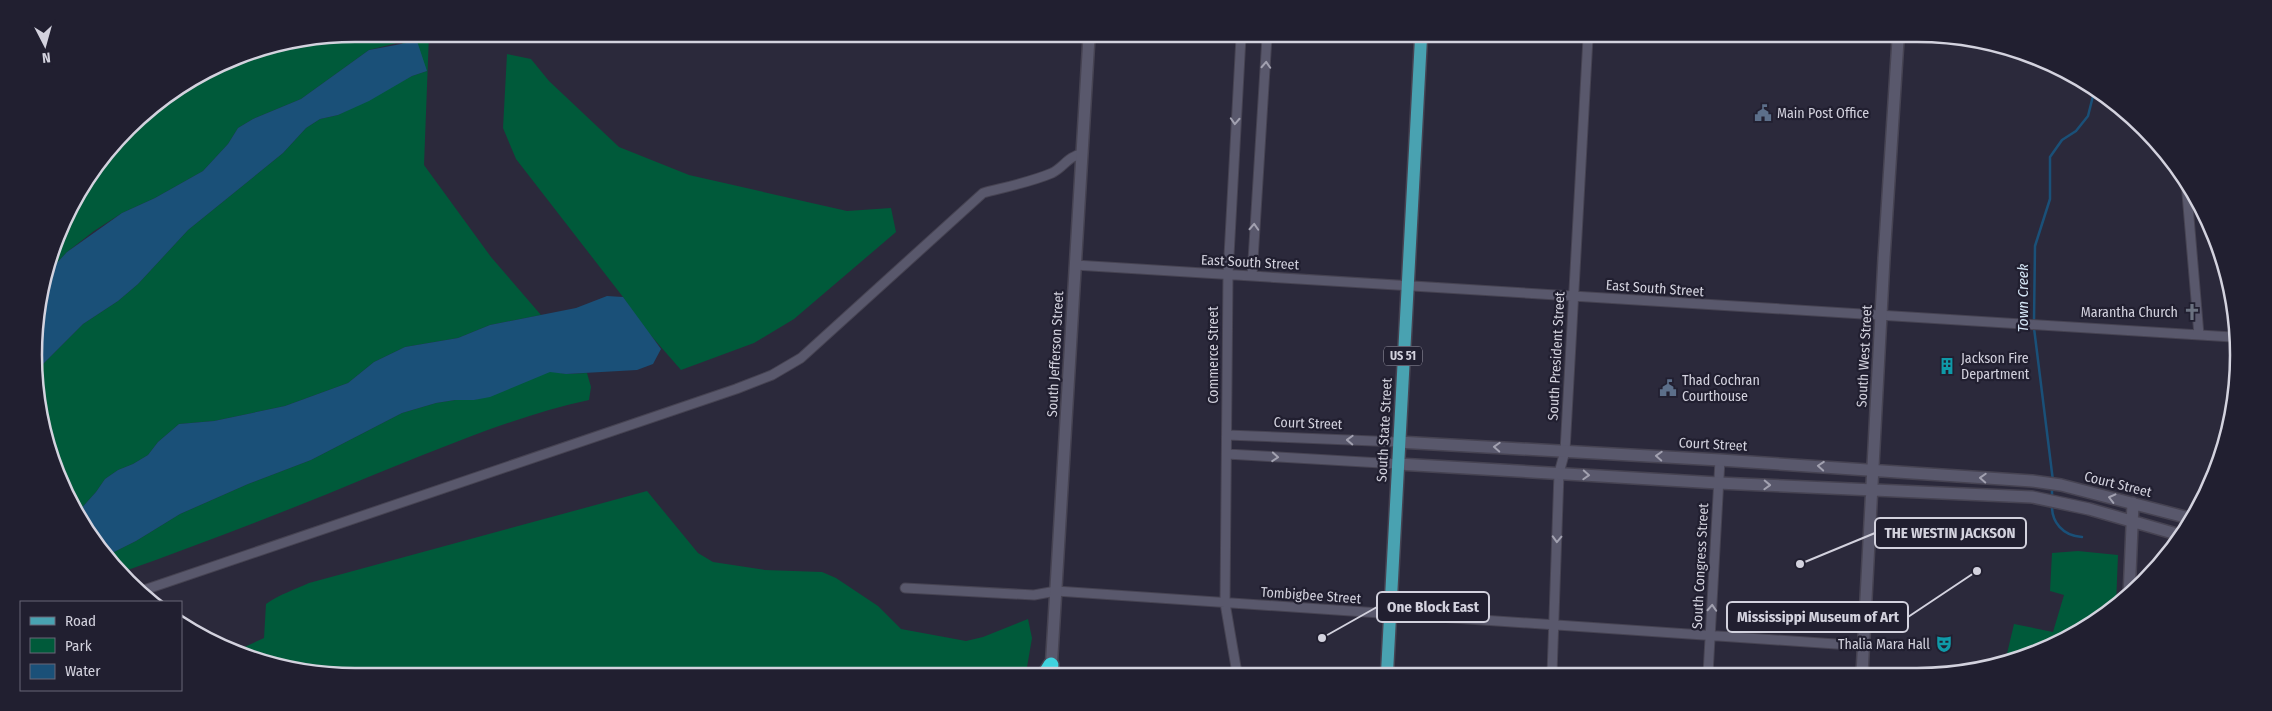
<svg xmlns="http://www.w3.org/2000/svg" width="2272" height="711" font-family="'Fira Sans Condensed',sans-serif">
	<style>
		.green { fill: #005a3a }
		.water { fill: #1a5078 }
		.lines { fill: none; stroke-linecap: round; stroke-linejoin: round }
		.stream { stroke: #1a5078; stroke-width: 2.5 }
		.minor-casing { stroke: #464352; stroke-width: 11 }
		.tertiary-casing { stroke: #464352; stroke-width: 14 }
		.primary-casing { stroke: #464352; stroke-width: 15 }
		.motorway-casing { stroke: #464352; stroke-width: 18 }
		.minor { stroke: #59586c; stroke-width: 9 }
		.tertiary { stroke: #59586c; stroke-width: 11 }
		.primary { stroke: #49a2b1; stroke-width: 12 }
		.motorway { stroke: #3fd3df; stroke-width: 15 }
		.oneway { stroke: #a2a1b0 }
		.labels { text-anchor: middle; stroke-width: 4.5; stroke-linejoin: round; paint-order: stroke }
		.shield { fill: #211f30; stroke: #9e9caa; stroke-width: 1 }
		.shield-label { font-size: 12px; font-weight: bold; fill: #d3d2de }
		.poi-label { font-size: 14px; fill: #d3d2de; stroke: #211f30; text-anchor: start }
		.street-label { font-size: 14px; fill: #d3d2de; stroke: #211f30 }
		.water-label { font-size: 15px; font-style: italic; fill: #d4e5f5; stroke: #211f30 }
		.rim { fill: none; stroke: #d3d2de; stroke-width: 2.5 }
		.leader { fill: none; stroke: #d3d2de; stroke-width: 2 }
		.callout-dot { fill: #d3d2de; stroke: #211f30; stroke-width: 2 }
		.callout { fill: #211f30; stroke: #d3d2de; stroke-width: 2 }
		.callout-label { font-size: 15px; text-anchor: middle; font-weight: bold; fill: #d3d2de }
	</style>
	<rect width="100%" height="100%" fill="#2b293b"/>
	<path class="green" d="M356 34H429L424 165 491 257 541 315 490 325 458 338 405 347 374 362 348 383 285 406 214 421 179 424 158 442 148 455 133 464 118 470 105 479 96 492 78 512 45 438 40 367 83 324 118 301 138 284 188 230 283 153 306 128 320 119 338 115 412 76 427 71 401 42 369 50 301 99 253 119 238 128 228 144 203 171 155 198 122 213 94 231 67 252 55 265 46 281 67 213 143 114 233 58Z
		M507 54 531 59 549 81 619 147 689 175 847 211 891 208 896 232 794 319 754 343 681 370 640 323 623 297 516 159 503 128Z
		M550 371 566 374 587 373 591 387 589 400C511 417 439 449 366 478 287 511 206 542 125 571L108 555 136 541 180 514 248 484 311 460 402 413 436 403 455 400H474Z
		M647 491 698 553 713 562 765 570 822 572 836 578 878 606 901 629 966 641 983 637 1028 619 1032 638 1026 673 292 671 240 649 264 638 266 604C280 594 294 590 309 583Z
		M2078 551 2118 555 2116 605 2040 653 2005 662 2014 624 2053 632 2064 595 2050 591 2052 553Z"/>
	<path class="water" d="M417 41 427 71 412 76 369 101 338 115 320 119 306 128 283 153 188 230 138 284 118 301 83 324 40 367 36 314 46 281 55 265 67 252 122 213 155 198 203 171 228 144 238 128 253 119 301 99 369 50Z
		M607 296 623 297 661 349 653 364 637 370 566 374 550 372 490 397 474 400H455L436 403 402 413 311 460 248 484 180 514 136 541 108 555 88 534 78 512 96 492 105 479 118 470 133 464 148 455 158 442 179 424 214 421 285 406 348 383 374 362 405 347 458 338 490 325 576 308Z"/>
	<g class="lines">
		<path class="stream" d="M2034 322 2035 246 2050 199V157L2062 140 2076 131 2088 116 2095 88
			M2034 328 2053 481
			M2052 498V486
			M2052 504C2051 522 2063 536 2082 537"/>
		<g class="minor-casing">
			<path id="minor" d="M2186 182 2199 335
				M1075 265 2232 337
				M1252 276 1267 37
				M1227 435 1398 442
				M1227 454 1398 464
				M905 588 1034 595 1056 591 1865 646
				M144 590 736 389 772 375 801 358 983 193C1006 187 1031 182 1052 173 1064 167 1068 156 1082 154
				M1237 673 1225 603 1228 274 1241 37
				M1552 674 1559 473 1565 451 1588 38
				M1708 674 1720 460"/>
		</g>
		<g class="tertiary-casing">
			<path id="tertiary" d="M1398 442 1720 460 2032 481 2061 485 2193 519
				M1398 464 1718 483 2032 497 2089 509 2180 535
				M2129 597 2133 503
				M1051 671 1089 37
				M1862 674 1884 258 1898 40"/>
		</g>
		<g class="primary-casing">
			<path id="primary" d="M1387 673 1421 38"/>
		</g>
		<g class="motorway-casing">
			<path id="motorway" d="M1046 673 1051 665"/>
		</g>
		<use href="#minor" class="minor"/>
		<use href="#tertiary" class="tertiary"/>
		<use href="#primary" class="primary"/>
		<use href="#motorway" class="motorway"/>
	</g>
	<defs><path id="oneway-chevron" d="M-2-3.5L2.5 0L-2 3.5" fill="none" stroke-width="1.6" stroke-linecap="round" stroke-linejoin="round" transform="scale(1.25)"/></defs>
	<g class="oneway">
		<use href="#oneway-chevron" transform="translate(1266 65) rotate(-87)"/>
		<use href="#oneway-chevron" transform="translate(1235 121) rotate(93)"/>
		<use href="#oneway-chevron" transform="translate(1254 227) rotate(-87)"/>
		<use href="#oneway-chevron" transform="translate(1350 440) rotate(-178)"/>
		<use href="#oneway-chevron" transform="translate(1497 447) rotate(-177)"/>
		<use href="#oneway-chevron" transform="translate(1659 456) rotate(-177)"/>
		<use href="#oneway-chevron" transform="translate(1275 457) rotate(4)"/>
		<use href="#oneway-chevron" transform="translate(1821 466) rotate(-176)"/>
		<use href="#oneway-chevron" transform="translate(1586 475) rotate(3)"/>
		<use href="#oneway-chevron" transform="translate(1983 478) rotate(-177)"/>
		<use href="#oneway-chevron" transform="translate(1767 485) rotate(2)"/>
		<use href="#oneway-chevron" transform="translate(2112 498) rotate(-166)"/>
		<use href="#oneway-chevron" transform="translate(1557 539) rotate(92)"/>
		<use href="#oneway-chevron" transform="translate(1712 608) rotate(-87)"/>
	</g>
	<defs>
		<g id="civic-bare" transform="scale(1.35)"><path d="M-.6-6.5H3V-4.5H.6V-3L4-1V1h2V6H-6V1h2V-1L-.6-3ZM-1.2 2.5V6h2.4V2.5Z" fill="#5c6f8a" stroke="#211f30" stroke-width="2.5" paint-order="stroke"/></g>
		<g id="church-bare" transform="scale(1.35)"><path d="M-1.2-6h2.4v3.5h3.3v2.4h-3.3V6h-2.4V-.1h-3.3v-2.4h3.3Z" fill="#6b7280" stroke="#211f30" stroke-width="2.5" paint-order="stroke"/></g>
		<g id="building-bare" transform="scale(1.35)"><path d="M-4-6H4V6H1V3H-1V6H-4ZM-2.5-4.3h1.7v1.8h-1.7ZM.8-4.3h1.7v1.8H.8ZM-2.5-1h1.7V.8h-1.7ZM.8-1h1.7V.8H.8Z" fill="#0f9aa8" stroke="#211f30" stroke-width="2.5" paint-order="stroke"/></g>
		<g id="theatre-bare" transform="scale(1.35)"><path d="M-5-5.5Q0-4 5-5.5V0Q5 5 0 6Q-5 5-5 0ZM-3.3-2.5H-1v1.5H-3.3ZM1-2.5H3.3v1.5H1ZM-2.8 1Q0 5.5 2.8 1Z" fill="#0f9aa8" stroke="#211f30" stroke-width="2.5" paint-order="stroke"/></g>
	</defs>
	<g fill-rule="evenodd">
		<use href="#civic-bare" x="1763" y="113"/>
		<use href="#church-bare" x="2192" y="312"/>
		<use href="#building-bare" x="1947" y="366"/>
		<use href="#civic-bare" x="1668" y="388"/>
		<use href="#theatre-bare" x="1944" y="644"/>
	</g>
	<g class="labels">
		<rect class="shield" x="1384" y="346.5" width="38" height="19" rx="4"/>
		<g class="shield-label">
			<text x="1403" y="360">US 51</text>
		</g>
		<g class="poi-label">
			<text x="1777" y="118">Main Post Office</text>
			<text x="2178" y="317" text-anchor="end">Marantha Church</text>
			<text x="1961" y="363">Jackson Fire<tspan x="1961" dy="16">Department</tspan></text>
			<text x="1682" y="385">Thad Cochran<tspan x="1682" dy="16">Courthouse</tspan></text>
			<text x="1930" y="649" text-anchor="end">Thalia Mara Hall</text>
		</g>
		<g class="street-label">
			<text transform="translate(1250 262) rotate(3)" y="5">East South Street</text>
			<text transform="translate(1655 288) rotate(4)" y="5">East South Street</text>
			<text transform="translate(1055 354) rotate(-87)" y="5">South Jefferson Street</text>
			<text transform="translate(1213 355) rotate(-90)" y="5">Commerce Street</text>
			<text transform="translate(1556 356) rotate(-87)" y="5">South President Street</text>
			<text transform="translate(1864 356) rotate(-87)" y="5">South West Street</text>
			<text transform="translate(1308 423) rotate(2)" y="5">Court Street</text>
			<text transform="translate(1384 430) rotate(-87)" y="5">South State Street</text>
			<text transform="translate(1713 444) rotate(3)" y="5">Court Street</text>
			<text transform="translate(2118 484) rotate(14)" y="5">Court Street</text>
			<text transform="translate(1700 566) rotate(-87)" y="5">South Congress Street</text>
			<text transform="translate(1311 595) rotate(4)" y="5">Tombigbee Street</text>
		</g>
		<g class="water-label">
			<text transform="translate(2023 298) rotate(-90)" y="5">Town Creek</text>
		</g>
	</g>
	<path d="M0 0H2272V711H0ZM355 42H1917A313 313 0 0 1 2230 355V355A313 313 0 0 1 1917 668H355A313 313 0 0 1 42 355V355A313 313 0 0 1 355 42Z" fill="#211f30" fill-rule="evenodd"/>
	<path class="rim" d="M355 42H1917A313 313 0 0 1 2230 355V355A313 313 0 0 1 1917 668H355A313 313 0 0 1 42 355V355A313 313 0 0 1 355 42Z"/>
	<path class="leader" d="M1800 564L1875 533M1322 638L1377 607M1977 571L1908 617"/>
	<g class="callout-dot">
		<circle cx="1800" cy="564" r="5"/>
		<circle cx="1322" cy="638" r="5"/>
		<circle cx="1977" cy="571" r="5"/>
	</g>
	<g class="callout">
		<rect x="1875" y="518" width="151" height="30" rx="5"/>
		<rect x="1377" y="592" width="112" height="30" rx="5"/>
		<rect x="1727" y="602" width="181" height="30" rx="5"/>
	</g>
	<g class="callout-label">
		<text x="1950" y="538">THE WESTIN JACKSON</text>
		<text x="1433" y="612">One Block East</text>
		<text x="1818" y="622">Mississippi Museum of Art</text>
	</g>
	<rect x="20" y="601" width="162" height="90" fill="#211f30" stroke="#686776"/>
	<rect x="30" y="617" width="25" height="8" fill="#49a2b1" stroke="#686776"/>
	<text x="65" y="626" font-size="15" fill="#d3d2de">Road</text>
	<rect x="30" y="638" width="25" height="15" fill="#005a3a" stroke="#686776"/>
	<text x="65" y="651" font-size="15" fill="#d3d2de">Park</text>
	<rect x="30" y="664" width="25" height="15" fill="#1a5078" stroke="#686776"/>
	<text x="65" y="676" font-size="15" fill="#d3d2de">Water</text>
	<g transform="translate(45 45) rotate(174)" stroke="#211f30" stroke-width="4" paint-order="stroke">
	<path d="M0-4L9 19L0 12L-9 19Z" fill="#d3d2de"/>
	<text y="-8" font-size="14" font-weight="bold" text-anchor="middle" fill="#d3d2de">N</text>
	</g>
</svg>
